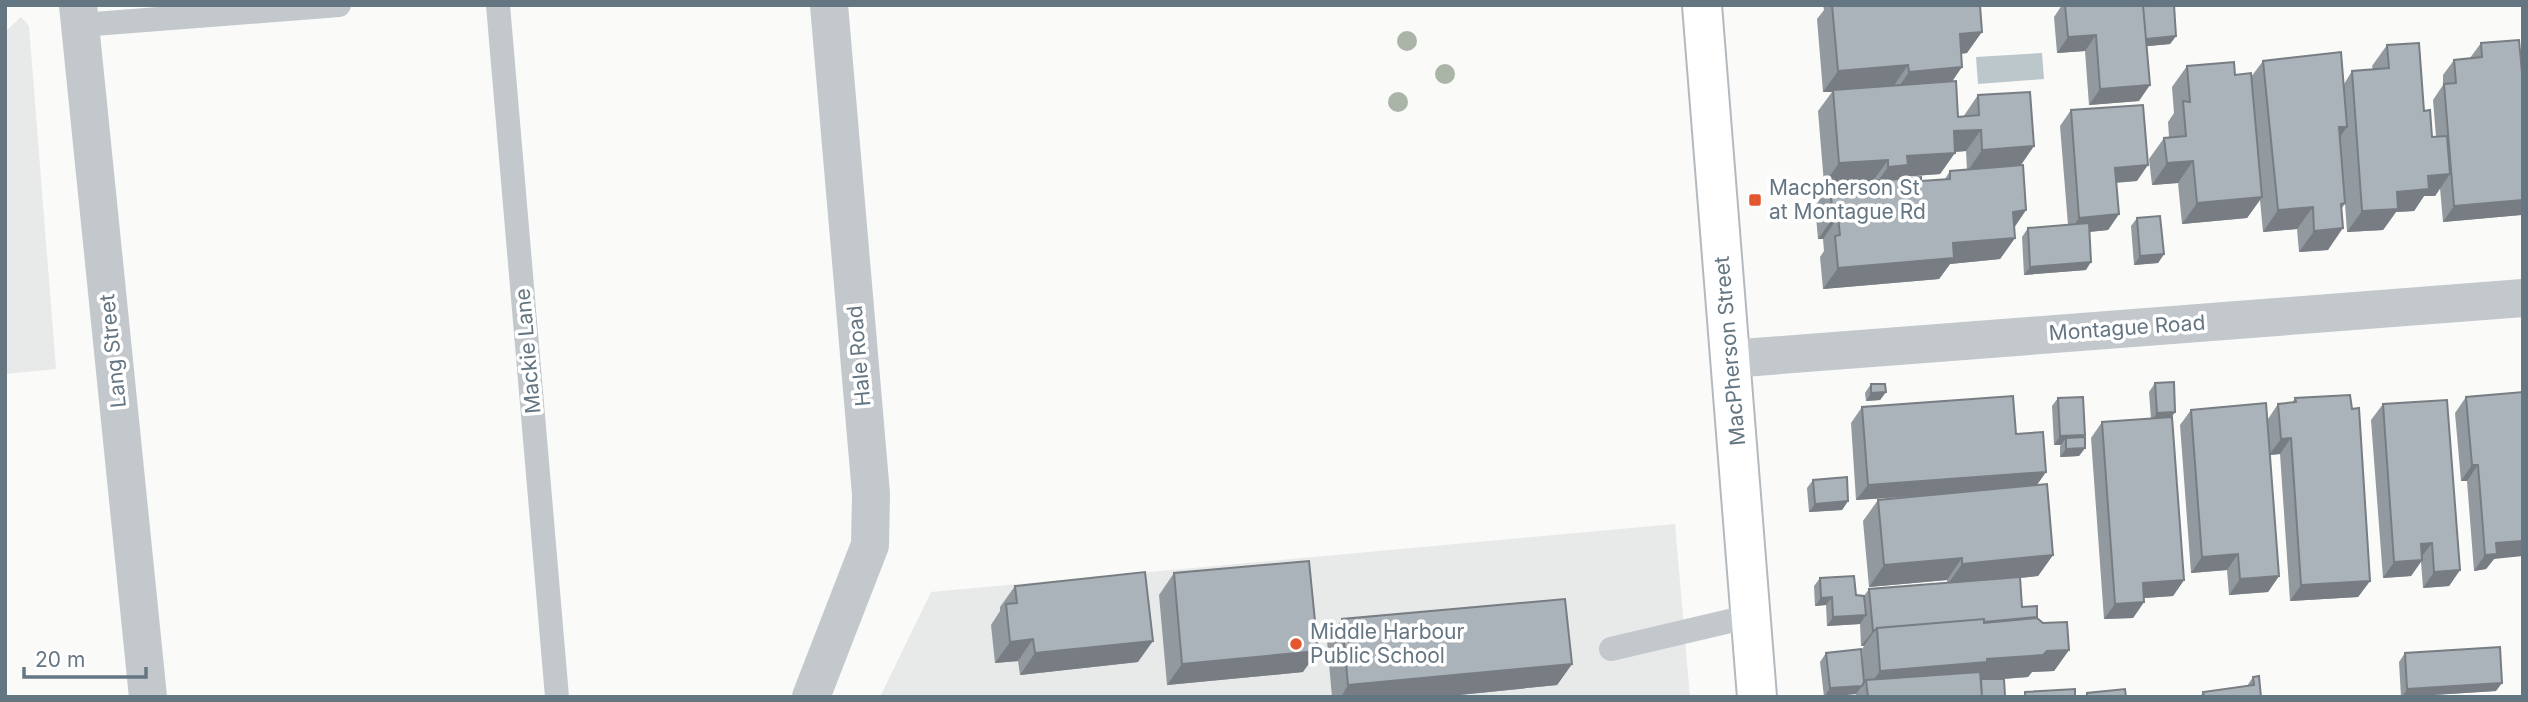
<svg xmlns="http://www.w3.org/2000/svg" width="2528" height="702" font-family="Inter,sans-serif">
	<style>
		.built { fill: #e8e9e9 }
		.water { fill: #bbc7cb }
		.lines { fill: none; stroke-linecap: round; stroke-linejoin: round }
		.secondary-casing { stroke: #b3babf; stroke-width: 42 }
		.service { stroke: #c3c8cc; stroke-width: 24 }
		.minor { stroke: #c3c8cc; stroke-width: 38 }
		.secondary { stroke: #fff; stroke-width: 38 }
		.tree { fill: #aab4a7 }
		.wall { fill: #929a9f; fill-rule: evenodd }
		.shaded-wall { fill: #777d82 }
		.building { fill: #aab3b9; stroke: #777d82; stroke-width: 2 }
		.poi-dot { fill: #e4572e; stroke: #fff; stroke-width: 2.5 }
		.labels { text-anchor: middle; stroke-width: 7; stroke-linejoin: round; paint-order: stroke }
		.poi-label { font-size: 21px; fill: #657683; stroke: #fff; text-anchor: start }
		.street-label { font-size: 21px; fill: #657683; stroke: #fff }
	</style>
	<rect width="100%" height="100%" fill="#fafaf8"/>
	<path class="built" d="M21 17 29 26 56 369 5 374V32Z
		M1675 524 1690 697H880L931 592Z"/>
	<path class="water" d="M2042 53 2044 79 1978 84 1976 57Z"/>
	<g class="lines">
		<g class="secondary-casing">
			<path id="secondary" d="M1702 5 1757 697"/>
		</g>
		<path class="service" d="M498 5 557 697
			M81 25 339 5
			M1611 649 1751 616"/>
		<path class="minor" d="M78 5 148 697
			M1730 359 2523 298
			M811 697 870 545 871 494 829 5"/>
		<use href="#secondary" class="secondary"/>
	</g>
	<g class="tree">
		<circle cx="1407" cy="41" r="10"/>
		<circle cx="1445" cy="74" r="10"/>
		<circle cx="1398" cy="102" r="10"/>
	</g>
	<path class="wall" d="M1823 5H1980L1967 53 1961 54 1952 81 1958 117H1963L1978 95 2034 146 2020 165 2026 210 2014 228 2015 238 2000 259 1950 264 1939 279 1823 289 1820 257 1824 251 1823 239H1818L1815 206 1830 185 1857 182 1824 184 1818 111 1832 92H1823L1817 19 1824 10ZM1966 151 1967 170 1950 171 1945 179 1921 181 1899 179 1900 177 1940 174 1955 152Z
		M2062 5H2174L2176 36 2170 44 2147 46 2139 101 2089 105 2085 51 2057 53 2054 17Z
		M2481 43 2521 215 2443 222 2440 188 2435 196H2424L2414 211 2396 212 2383 230 2347 232 2345 204 2342 208 2328 250 2299 252 2297 229 2263 232 2260 200 2247 218 2182 224 2178 183 2152 185 2149 159 2164 138 2169 137 2168 122 2174 113 2172 87 2187 66 2251 77 2263 61 2344 84 2352 71 2373 70 2372 66 2387 45 2424 111 2432 137H2436L2433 100 2443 85V75L2454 60 2470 58Z
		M2071 110 2137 181 2116 183 2119 214 2108 230 2089 232 2086 270 2024 275 2022 237 2028 228 2068 225 2060 126Z
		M2137 218 2164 254 2158 263 2134 265 2131 226Z
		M2155 383 2175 412 2172 417 2184 580 2173 596 2144 598V602L2133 618 2104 619 2091 438 2102 422 2151 419 2149 392Z
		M1871 384 1886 392 1880 400 1866 401 1865 393Z
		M2466 397 2494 559 2486 569 2474 571 2467 481H2461L2455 413Z
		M2058 398 2084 437 2085 448 2079 456 2060 457V446L2061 445H2054L2052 406Z
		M2295 398 2370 581 2358 597 2290 601 2280 454 2270 455 2279 576 2268 592 2229 595 2227 570 2191 573 2180 425 2191 410 2268 419 2278 404 2292 403Z
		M2383 404 2460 570 2449 586 2423 588 2421 562 2411 576 2383 578 2371 420Z
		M1862 407 2016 434 2046 472 2037 485 2053 555 2038 576 2020 578 2022 607 2037 618 2069 650 2054 671 2032 672 2028 677 2003 679 2004 697H1854L1856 694 1824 697 1820 662 1826 653 1863 670 1862 649 1864 646H1861L1860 624 1827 626 1826 605 1815 606 1814 586 1820 578 1856 595 1864 596 1869 589 1947 583V580L1869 587 1863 521 1878 500 1922 496 1856 500 1851 423Z
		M1813 480 1848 501 1842 510 1809 512 1807 488Z
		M1174 573 1303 672 1167 685 1159 595Z
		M1015 586 1138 662 1020 675 1018 661 995 663 991 625 1000 611V607Z
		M1342 619 1572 664 1557 685 1439 697H1332L1327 641Z
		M2405 653 2496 691 2401 697 2399 662Z
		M2253 677 2261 697H2200L2203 692 2247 686Z"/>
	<path class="shaded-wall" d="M1982 32 1967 53 1945 55 1960 34Z
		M2096 35 2085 51 2057 53 2068 37Z
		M2176 36 2170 44 2139 47 2145 39Z
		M1908 65 1893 87 1833 90 1832 92H1823L1838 71Z
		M1962 67 1947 89 1894 94 1909 72Z
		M2150 85 2139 101 2089 105 2100 89Z
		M2339 127H2347L2332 148Z
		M1981 130 1966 151 1939 153 1954 131Z
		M2034 146 2019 168 1967 172 1982 150Z
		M1955 153 1940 174 1900 177 1893 187 1873 188 1888 167 1907 156Z
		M1888 160 1873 181 1824 184 1839 163Z
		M2193 161 2178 183 2152 185 2167 163Z
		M2148 165 2137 181 2104 183 2115 168Z
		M2450 174 2435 196H2424L2414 211 2396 212 2383 230 2347 232 2362 211 2428 176Z
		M2262 197 2247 218 2182 224 2197 203Z
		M2523 200V213L2521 215 2443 222 2454 206Z
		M2313 207 2297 229 2263 232 2278 210Z
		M2026 210 2011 232 2013 212Z
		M2119 214 2108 230 2068 234 2079 218Z
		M1838 217 1823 239H1818L1833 218Z
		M2343 228 2328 250 2299 252 2314 231Z
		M2015 238 2000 259 1950 264 1939 279 1823 289 1838 268 1953 243Z
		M2164 254 2158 263 2134 265 2140 256Z
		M2091 262 2086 270 2024 275 2030 267Z
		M1886 392 1880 400 1866 401 1871 393Z
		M2175 412 2169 420 2151 421 2157 413Z
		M2085 435 2079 444 2066 438 2061 445H2054L2060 436Z
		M2291 438 2280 454 2269 455 2281 439Z
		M2085 448 2079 456 2060 457 2066 449Z
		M2472 465H2478L2467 481H2461Z
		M2046 472 2035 487 1856 500 1868 485Z
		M1848 501 1842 510 1809 512 1815 504Z
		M2523 541V556L2494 559 2486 569 2474 571 2485 555 2496 543Z
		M2432 543 2420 559 2421 544Z
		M2238 554 2227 570 2191 573 2202 557Z
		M2053 555 2038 576 1947 585 1962 564Z
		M1962 558 1947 580 1869 587 1884 565Z
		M2422 560 2411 576 2383 578 2394 562Z
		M2460 570 2449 586 2423 588 2434 572Z
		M2279 576 2268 592 2229 595 2240 579Z
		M2184 580 2173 596 2131 599 2143 583Z
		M2370 581 2358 597 2290 601 2301 585Z
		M1832 597 1826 605 1815 606 1821 598Z
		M2144 602 2133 618 2104 619 2115 604Z
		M1866 615 1860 624 1827 626 1833 617Z
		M1875 630 1864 646H1861L1873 631Z
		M1033 639 1018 661 995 663 1010 642Z
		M1153 641 1138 662 1020 675 1035 653Z
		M2069 650 2054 671 2032 672 2028 677 1867 689 1880 671 1987 659 2047 651Z
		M1318 651 1303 672 1167 685 1182 664Z
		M1572 664 1557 685 1439 697H1341L1348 685Z
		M2502 683 2496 691 2402 697 2407 689Z
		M1862 686 1856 694 1824 697 1830 688Z"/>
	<path class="building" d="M1832 5H1980L1982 32 1960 34 1962 67 1909 72 1908 65 1838 71Z
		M2065 5H2143L2150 85 2100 89 2096 35 2068 37Z
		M2143 5H2174L2176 36 2146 39Z
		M2519 40 2523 83V200L2454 206 2444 84 2456 83 2454 60 2482 57 2481 43Z
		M2419 43 2424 111 2430 110 2432 137 2447 136 2450 174 2428 176 2429 189 2397 192 2398 209 2362 211 2352 71 2389 68 2387 45Z
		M2341 52 2347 127H2339L2345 203 2341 204 2343 228 2314 231 2313 207 2278 210 2263 61Z
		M2234 62 2235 75 2251 73 2262 197 2197 203 2193 161 2167 163 2164 138 2186 136 2183 101 2190 102 2187 66Z
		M1956 81 1958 117 1979 115 1978 95 2030 92 2034 146 1982 150 1981 130 1954 131 1955 153 1907 156 1908 165 1888 167V160L1839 163 1833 90Z
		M2143 105 2148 165 2115 168 2119 214 2079 218 2071 110Z
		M2023 165 2026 210 2013 212 2015 238 1953 243 1954 258 1838 268 1835 236 1840 235 1838 217 1833 218 1830 185 1921 177V181L1950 179V171Z
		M2160 216 2164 254 2140 256 2137 218Z
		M2089 223 2091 262 2030 267 2028 228Z
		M2174 382 2175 412 2157 413 2155 383Z
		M1871 384H1885L1886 392 1871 393Z
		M2523 392V541L2496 543 2497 554 2485 555 2478 465H2472L2466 397Z
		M2350 395 2352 409 2359 408 2370 581 2301 585 2291 438 2281 439 2278 404 2296 402 2295 398Z
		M2013 396 2016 434 2043 432 2046 472 1868 485 1862 407Z
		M2083 397 2085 435 2060 436 2058 398Z
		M2447 400 2460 570 2434 572 2432 543 2421 544 2422 560 2394 562 2383 404Z
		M2266 403 2279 576 2240 579 2238 554 2202 557 2191 410Z
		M2172 417 2184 580 2143 583 2144 602 2115 604 2102 422Z
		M2085 437V448L2066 449V438Z
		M1847 477 1848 501 1815 504 1813 480Z
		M2047 484 2053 555 1962 564V558L1884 565 1878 500Z
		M1309 561 1318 651 1182 664 1174 573Z
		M1145 572 1153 641 1035 653 1033 639 1010 642 1006 604 1017 603 1015 586Z
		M1854 576 1856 595 1864 596 1866 615 1833 617 1832 597 1821 598 1820 578Z
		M2020 577 2022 607 2037 606V617L1984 622V619L1877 628 1875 630 1873 631 1869 589Z
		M1565 599 1572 664 1348 685 1342 619Z
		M2037 618 2043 623 2067 622 2069 650 2047 651 2043 655 1987 659V662L1880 671 1877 628 1984 619V623Z
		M2500 647 2502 683 2407 689 2405 653Z
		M1861 649 1864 682 1862 686 1830 688 1826 653Z
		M1980 672 1982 697H1868L1866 680Z
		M2259 676 2261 697H2204L2203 692 2254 685 2253 677Z
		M1981 679H2004L2005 696 1982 697Z
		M2075 689V697H2025V692Z
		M2125 689 2126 697H2087V693Z"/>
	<g class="poi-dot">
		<rect x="1748" y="193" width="14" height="14" rx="3.5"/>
		<circle cx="1296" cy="644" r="7"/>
	</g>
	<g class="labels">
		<g class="poi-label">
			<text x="1769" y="195">Macpherson St<tspan x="1769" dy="24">at Montague Rd</tspan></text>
			<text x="1310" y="639">Middle Harbour<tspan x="1310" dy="24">Public School</tspan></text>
		</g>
		<g class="street-label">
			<text transform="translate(2127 328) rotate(-4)" y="7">Montague Road</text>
			<text transform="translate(113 351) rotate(-96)" y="7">Lang Street</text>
			<text transform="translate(528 351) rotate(-95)" y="7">Mackie Lane</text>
			<text transform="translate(1730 351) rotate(-95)" y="7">MacPherson Street</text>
			<text transform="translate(859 356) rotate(-95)" y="7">Hale Road</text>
		</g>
	</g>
	<rect width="2528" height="702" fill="none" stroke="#657683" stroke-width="14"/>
	<path d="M24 667v10h122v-10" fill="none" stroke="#657683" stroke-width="3.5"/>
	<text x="35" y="667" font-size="21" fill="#657683" stroke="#ffffff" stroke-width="5" paint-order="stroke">20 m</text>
</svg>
